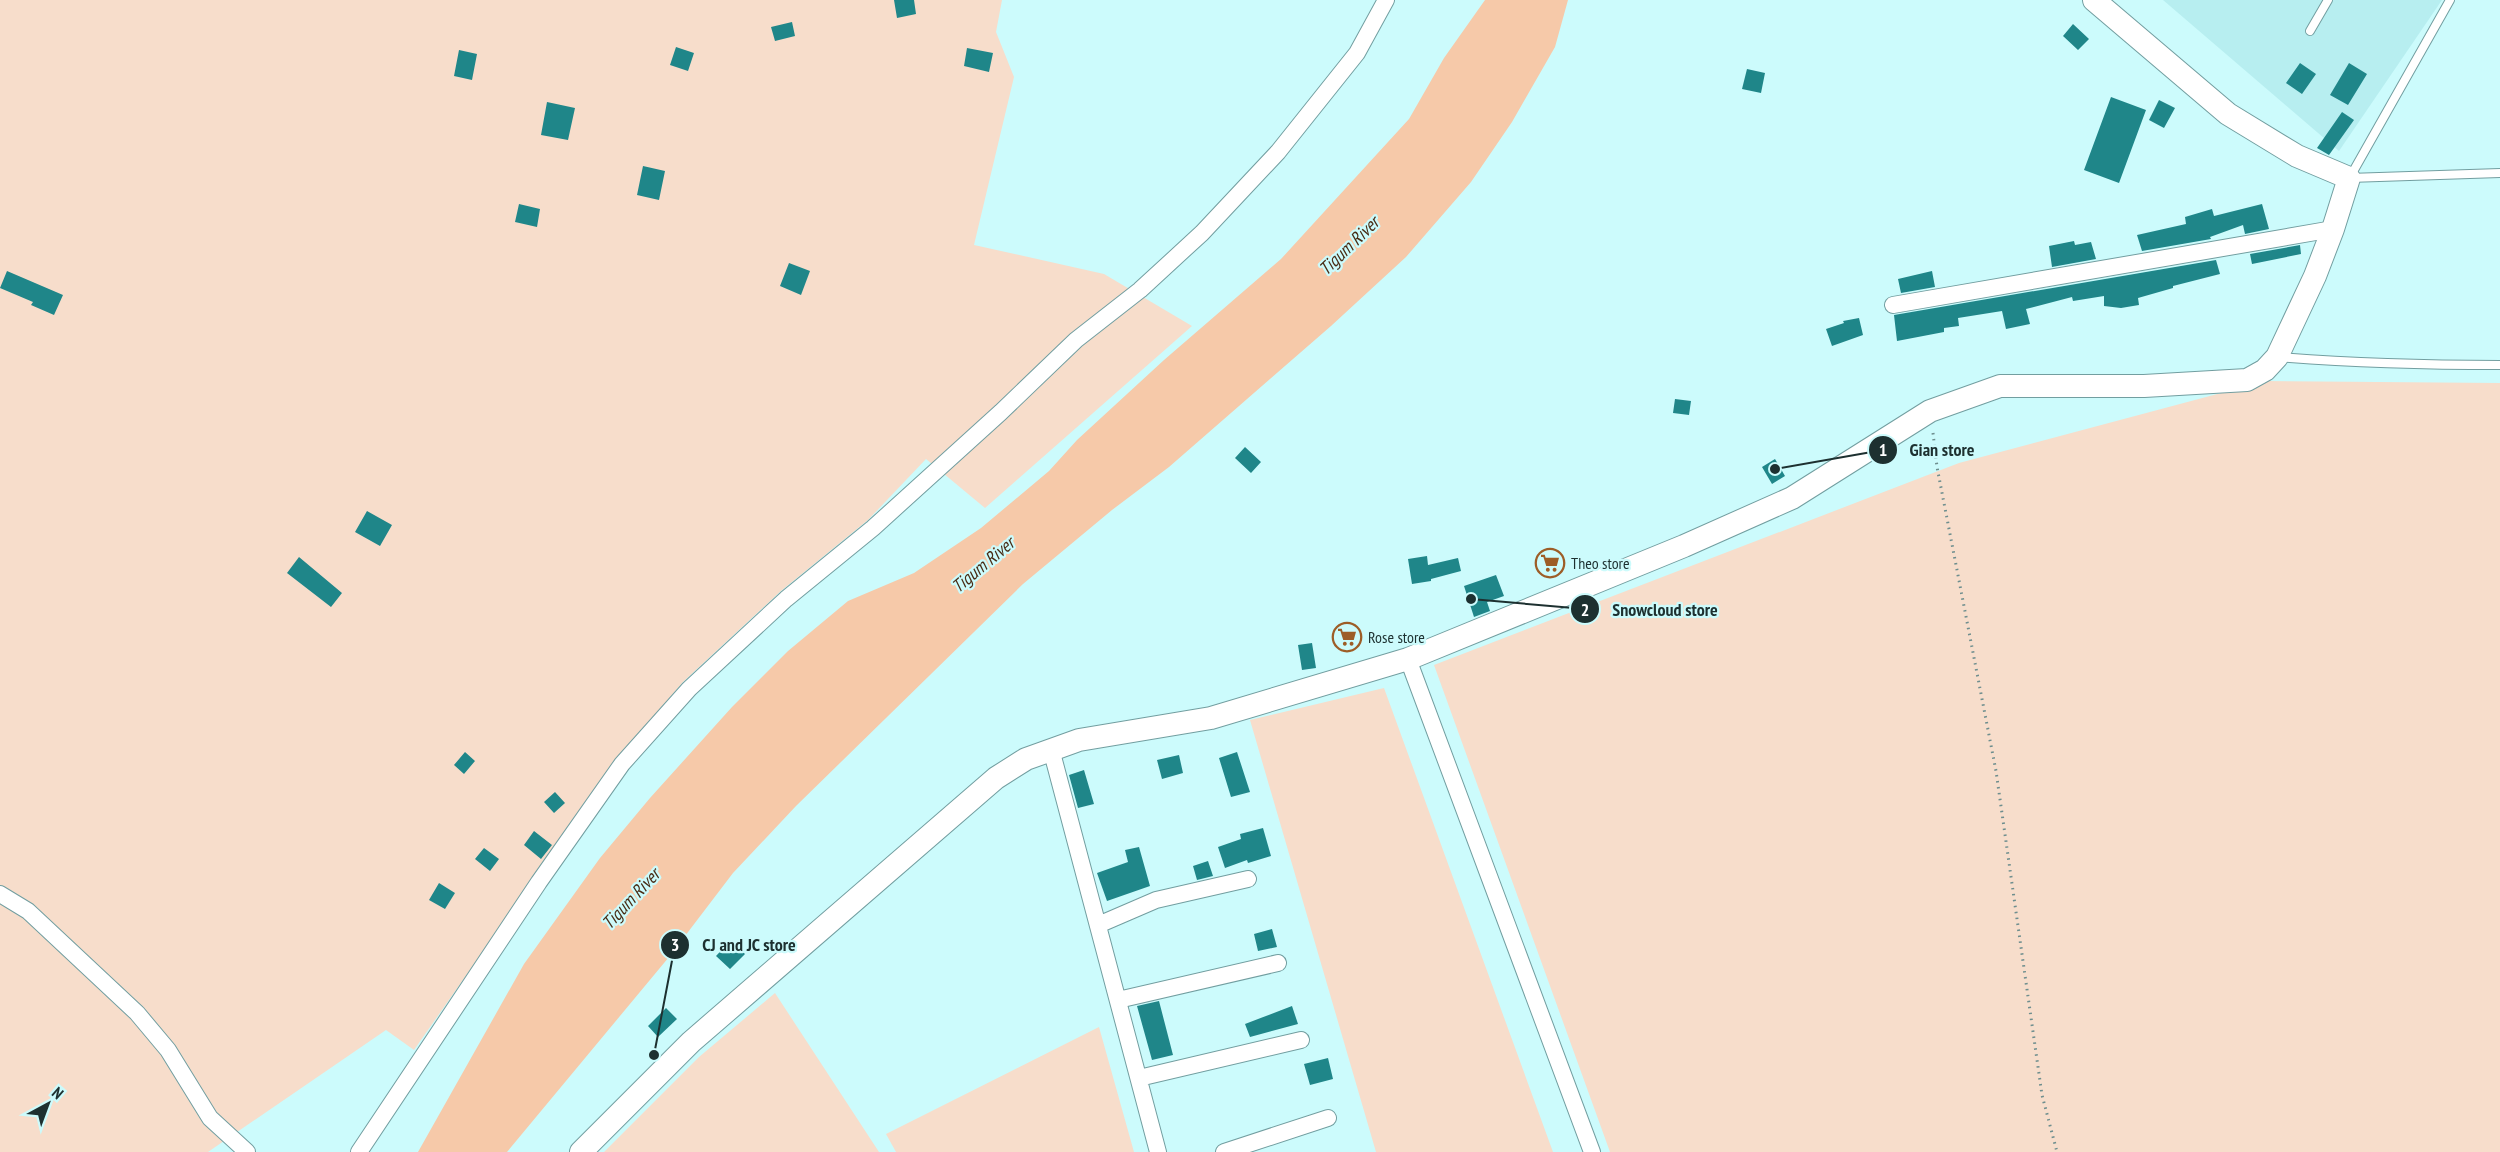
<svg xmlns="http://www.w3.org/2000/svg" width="2500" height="1152" font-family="'PT Sans Narrow',sans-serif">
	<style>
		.built { fill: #b7eef0 }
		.green { fill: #f7ddcb }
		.water { fill: #f6c9a9 }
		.building { fill: #1f8689 }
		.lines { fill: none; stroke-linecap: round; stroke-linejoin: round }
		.lane-casing { stroke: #729ea0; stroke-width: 10 }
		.street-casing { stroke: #729ea0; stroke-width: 18 }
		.secondary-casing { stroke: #729ea0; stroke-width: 24 }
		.path { stroke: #6e8e8e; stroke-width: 3; stroke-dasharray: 1.5 4.5; stroke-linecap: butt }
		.lane { stroke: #fff; stroke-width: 8 }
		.street { stroke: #fff; stroke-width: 16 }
		.secondary { stroke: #fff; stroke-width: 22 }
		.labels { text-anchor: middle; stroke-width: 4.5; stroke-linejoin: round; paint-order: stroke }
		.poi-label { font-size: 16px; fill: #1d3030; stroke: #ccfbfc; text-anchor: start }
		.water-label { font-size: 18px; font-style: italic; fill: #492c15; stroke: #ccfbfc }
		.leader { fill: none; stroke: #1d3030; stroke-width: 2 }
		.callout-dot { fill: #1d3030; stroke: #ccfbfc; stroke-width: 2 }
		.mark-label { font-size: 18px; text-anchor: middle; font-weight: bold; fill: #fff }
		.callout-label { font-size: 18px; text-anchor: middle; font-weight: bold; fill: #1d3030; stroke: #ccfbfc; stroke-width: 4.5; stroke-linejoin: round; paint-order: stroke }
	</style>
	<rect width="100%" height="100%" fill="#ccfbfc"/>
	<path class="built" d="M2163 0H2442L2339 151Z"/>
	<path class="green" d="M0 0H1002L996 32 1014 77 974 245 1104 274 1192 326 985 508 926 459 868 520 781 591 683 682 619 757 414 1050 386 1030 208 1152H0Z
		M2266 381 2500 383V1152H1610L1434 665 1959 463Z
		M1384 688 1553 1152H1376L1250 720Z
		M775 993 879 1152H604L699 1057Z
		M1099 1027 1134 1152H896L886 1134Z"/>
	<path class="water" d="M1485 0H1568L1555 47 1512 122 1471 182 1406 257 1331 326 1169 467 1112 510 1023 584 796 806 733 873 669 957 507 1152H418L524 964 600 858 650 798 732 707 788 651 848 601 914 573 981 528 1049 471 1077 440 1164 360 1281 259 1409 119 1444 58Z"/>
	<path class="building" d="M894 0H914L916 14 897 18Z
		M792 22 795 36 775 41 771 27Z
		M2073 24 2089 39 2078 50 2063 36Z
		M676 47 694 53 688 71 670 65Z
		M967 48 993 53 989 72 964 66Z
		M459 50 477 54 472 80 454 76Z
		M2300 63 2316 74 2302 94 2286 83Z
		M2349 63 2367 74 2348 105 2330 95Z
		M1747 69 1765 73 1761 93 1742 89Z
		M2111 97 2146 110 2119 183 2084 170Z
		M2159 100 2175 108 2164 128 2149 120Z
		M547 102 575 108 568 140 541 135Z
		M2342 112 2354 120 2329 155 2317 148Z
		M643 166 665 171 659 200 637 195Z
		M519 204 540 209 537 227 515 222Z
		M2262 204 2269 229 2245 234 2243 225 2210 237 2211 239 2142 251 2137 235 2186 224 2185 217 2212 209 2214 216Z
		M2074 241 2075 245 2091 242 2096 259 2052 267 2049 246Z
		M2300 245 2301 254 2252 264 2250 254Z
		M2216 260 2220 274 2173 286V288L2138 298 2139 305 2121 308 2104 306V296L2073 301 2072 297 2026 309 2030 324 2006 329 2002 311 1958 318 1959 326 1944 328V332L1897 341 1894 315Z
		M789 263 810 271 801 295 780 286Z
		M7 271 63 295 54 315 31 305 33 302 0 288Z
		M1932 271 1935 287 1901 293 1898 279Z
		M1859 318 1863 335 1832 346 1826 329 1844 323 1843 321Z
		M1675 399 1691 401 1689 415 1673 413Z
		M1245 447 1261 462 1251 473 1235 458Z
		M1775 459 1785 476 1772 484 1762 467Z
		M367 511 392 525 380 546 355 532Z
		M1427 556 1428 565 1458 558 1461 571 1431 579V581L1412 584 1408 559Z
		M299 557 342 593 331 607 287 573Z
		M1496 575 1504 596 1487 602 1490 611 1474 617 1464 586Z
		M1312 643 1316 668 1302 670 1298 645Z
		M465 752 475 761 464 774 454 765Z
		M1237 752 1250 792 1231 797 1219 758Z
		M1179 755 1183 773 1162 779 1157 760Z
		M1084 770 1094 804 1078 808 1069 775Z
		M555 792 565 803 554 813 544 802Z
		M1263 828 1271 856 1248 863 1247 860 1225 868 1218 847 1241 839 1240 834Z
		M534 831 552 845 541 859 524 845Z
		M1139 847 1150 886 1107 901 1097 873 1128 862 1125 850Z
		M484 848 499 859 490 871 475 859Z
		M1208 861 1213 876 1197 880 1193 866Z
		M439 883 455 893 445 909 429 900Z
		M1272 929 1277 947 1258 951 1254 934Z
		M731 940 745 954 730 969 716 956Z
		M1159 1001 1173 1055 1152 1060 1137 1006Z
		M1292 1006 1298 1024 1250 1037 1245 1024Z
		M666 1008 677 1019 658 1037 648 1026Z
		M1328 1058 1333 1079 1310 1085 1304 1064Z"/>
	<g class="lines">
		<g class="lane-casing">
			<path id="lane" d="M2310 31 2328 0
				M2350 177 2450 0
				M2349 178 2500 173
				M2278 357C2352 363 2426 365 2500 365"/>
		</g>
		<g class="street-casing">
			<path id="street" d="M1893 305 2333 229
				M1408 659 1592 1152
				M1051 749 1158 1152
				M0 894 28 911 137 1013 168 1050 210 1118 247 1152
				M1098 925 1156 900 1248 879
				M1118 1000 1278 963
				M1139 1078 1301 1040
				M359 1152 539 882 622 764 689 689 786 599 873 528 1001 412 1076 340 1140 290 1202 233 1278 152 1357 53 1386 0
				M1224 1152 1328 1118"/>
		</g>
		<g class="secondary-casing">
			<path id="secondary" d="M581 1152 691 1042 996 778 1026 759 1079 740 1211 718 1408 659 1684 546 1792 498 1930 411 2000 386H2144L2247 380 2265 370 2277 357 2315 276 2333 229 2349 178 2297 156 2228 114 2094 0"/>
		</g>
		<path class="path" d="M1933 433 1937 467 1996 771 2042 1095 2057 1152"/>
		<use href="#lane" class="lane"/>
		<use href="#street" class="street"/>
		<use href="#secondary" class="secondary"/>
	</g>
	<defs>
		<g id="supermarket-ring" transform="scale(1.5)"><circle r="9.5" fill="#ccfbfc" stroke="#9d5d27" stroke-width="1.5"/><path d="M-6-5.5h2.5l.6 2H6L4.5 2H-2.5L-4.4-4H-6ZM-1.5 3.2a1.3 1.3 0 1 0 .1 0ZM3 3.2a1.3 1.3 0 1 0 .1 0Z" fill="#9d5d27"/></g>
	</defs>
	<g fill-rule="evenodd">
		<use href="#supermarket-ring" x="1550" y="563"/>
		<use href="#supermarket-ring" x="1347" y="637"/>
	</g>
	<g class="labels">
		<g class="poi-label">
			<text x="1571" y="569">Theo store</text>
			<text x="1368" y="643">Rose store</text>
		</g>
		<g class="water-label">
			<text transform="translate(1349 246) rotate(-44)" y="6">Tigum River</text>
			<text transform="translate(983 565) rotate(-40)" y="6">Tigum River</text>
			<text transform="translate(631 899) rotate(-47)" y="6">Tigum River</text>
		</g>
	</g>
	<path class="leader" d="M1775 469L1883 450M1471 599L1585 609M654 1055L675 945"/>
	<g class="callout-dot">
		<circle cx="1775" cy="469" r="6"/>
		<circle cx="1471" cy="599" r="6"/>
		<circle cx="654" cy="1055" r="6"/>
		<circle cx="1883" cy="450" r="15"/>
		<circle cx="1585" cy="609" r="15"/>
		<circle cx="675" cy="945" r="15"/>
	</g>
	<g class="mark-label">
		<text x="1883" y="456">1</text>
		<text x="1585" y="616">2</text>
		<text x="675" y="951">3</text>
	</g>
	<g class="callout-label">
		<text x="1942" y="456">Gian store</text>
		<text x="1665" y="616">Snowcloud store</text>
		<text x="749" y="951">CJ and JC store</text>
	</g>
	<g transform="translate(48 1104) rotate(41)" stroke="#ccfbfc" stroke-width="4.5" paint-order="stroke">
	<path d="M0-4.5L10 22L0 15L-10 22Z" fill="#1d3030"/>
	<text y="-9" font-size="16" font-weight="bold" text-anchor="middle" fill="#1d3030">N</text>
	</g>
</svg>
